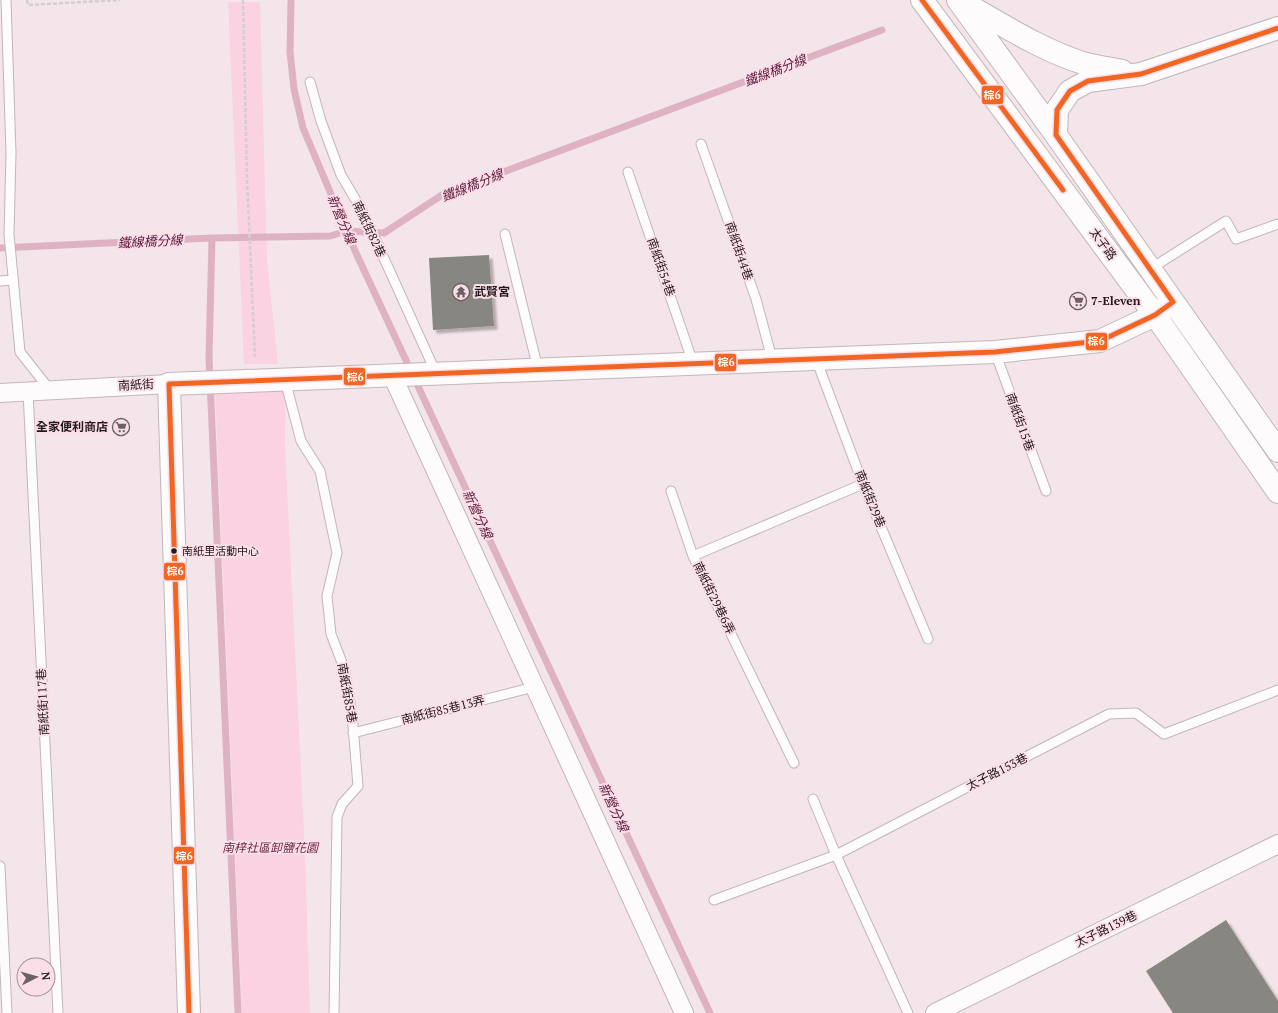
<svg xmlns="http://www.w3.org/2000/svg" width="1278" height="1013" font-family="'PT Serif','Noto Sans TC',serif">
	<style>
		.green { fill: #fad2e1 }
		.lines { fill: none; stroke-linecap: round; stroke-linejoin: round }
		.stream { stroke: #dfb2c3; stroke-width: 7 }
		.building { fill: #878680; filter: url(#shadow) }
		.lane-casing { stroke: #c2b6ba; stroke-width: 11 }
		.street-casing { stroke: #c2b6ba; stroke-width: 20 }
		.secondary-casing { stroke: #c2b6ba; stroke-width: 24 }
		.path { stroke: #d3ced0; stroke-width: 2.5; stroke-dasharray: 4 2; stroke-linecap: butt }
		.lane { stroke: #fdfbfc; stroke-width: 9 }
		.street { stroke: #fdfbfc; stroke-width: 18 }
		.secondary { stroke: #fdfbfc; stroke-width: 22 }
		.bus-1-casing { stroke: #fadfe9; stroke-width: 8 }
		.bus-1 { stroke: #f26522; stroke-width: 5 }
		.bus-dot { fill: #23191d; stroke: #fadfe9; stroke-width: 1.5 }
		.labels { text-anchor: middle; stroke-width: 4; stroke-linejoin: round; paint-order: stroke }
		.bus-label { font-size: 11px; fill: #23191d; stroke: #fadfe9; text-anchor: start }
		.street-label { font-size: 12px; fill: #23191d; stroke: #fadfe9 }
		.poi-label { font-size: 12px; font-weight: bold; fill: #23191d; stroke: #fadfe9; text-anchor: start }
		.park-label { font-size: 12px; font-style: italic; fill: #6c2747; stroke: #fadfe9 }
		.water-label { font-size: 13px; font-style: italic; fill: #5d193a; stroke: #fadfe9 }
		.line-badge { stroke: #fadfe9; stroke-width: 1.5 }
		.badge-label { font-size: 11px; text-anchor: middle; font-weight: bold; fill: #fff }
	</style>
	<defs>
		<filter id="shadow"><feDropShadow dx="3.5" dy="3.5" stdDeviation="1" flood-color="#0004"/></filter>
	</defs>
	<rect width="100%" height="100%" fill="#f4e5ea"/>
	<path class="green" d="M228 2H260L267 259 278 364H244Z
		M286 384 285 445 305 853 310 1013H242L215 390Z"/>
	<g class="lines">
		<path class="stream" d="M291 2 290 52 294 89 303 128 356 253 710 1013
			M212 238 209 357 238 1013
			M0 248 212 238 330 236 347 231 384 233 442 195 882 30"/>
	</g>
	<path class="building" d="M489 255 494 326 433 330 429 258Z
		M1226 920 1278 1001V1013H1173L1146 971Z"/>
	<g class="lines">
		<g class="lane-casing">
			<path id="lane" d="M6 0 11 153 9 234 20 352 50 390
				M310 82 321 121 341 175 363 212 436 373
				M701 144 756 299 772 359
				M628 172 693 363
				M505 234 538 369
				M1150 269 1226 221 1236 239 1278 224
				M0 281 13 280
				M995 352 1046 491
				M816 359 863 484 928 639
				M285 380 301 441 320 471 337 553 327 596 331 634 344 668 352 714 358 786 342 804 337 817 334 1013
				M28 391 58 1013
				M671 491 693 556
				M353 733 534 687
				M794 763 693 556 863 484
				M813 799 836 855 908 1013
				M0 866 7 1013
				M714 900 836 855 1109 714 1136 713 1164 734 1278 690"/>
		</g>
		<g class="street-casing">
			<path id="street" d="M392 375 684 1013
				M0 393 169 384
				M935 1013 1278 844"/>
		</g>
		<g class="secondary-casing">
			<path id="secondary" d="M922 0 1155 315 1278 492
				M958 0 1056 135 1278 451
				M964 3C1003 25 1043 51 1086 64 1098 67 1110 68 1122 71
				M1056 135 1057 110 1070 91 1088 81 1141 74 1278 28
				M189 1013 169 384 995 352 1100 341 1155 315 1173 302"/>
		</g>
		<path class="path" d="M27 0 28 5 120 0
			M243 0 247 179 255 357"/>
		<use href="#lane" class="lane"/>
		<use href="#street" class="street"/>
		<use href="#secondary" class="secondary"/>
		<g class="bus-1-casing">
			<path id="bus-1" d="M922 0 1063 190
				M169 384 995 352 1100 341 1155 315 1173 302 1056 135 1057 110 1070 91 1088 81 1141 74 1278 28
				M169 384 189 1013"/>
		</g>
		<use href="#bus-1" class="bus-1"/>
	</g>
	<defs>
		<g id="temple-ring" transform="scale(0.9)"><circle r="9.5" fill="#fadfe9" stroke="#6c6065" stroke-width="1.5"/><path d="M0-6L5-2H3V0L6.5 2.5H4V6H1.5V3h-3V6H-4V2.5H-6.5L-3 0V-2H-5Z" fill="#6c6065"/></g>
		<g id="supermarket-ring" transform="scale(0.9)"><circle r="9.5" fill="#fadfe9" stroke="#6c6065" stroke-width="1.5"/><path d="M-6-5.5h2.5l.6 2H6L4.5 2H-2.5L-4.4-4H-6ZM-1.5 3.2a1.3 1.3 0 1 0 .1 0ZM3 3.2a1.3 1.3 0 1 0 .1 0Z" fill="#6c6065"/></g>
	</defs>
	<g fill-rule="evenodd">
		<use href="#temple-ring" x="461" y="292"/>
		<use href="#supermarket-ring" x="1078" y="301"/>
		<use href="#supermarket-ring" x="121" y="427"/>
	</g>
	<circle class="bus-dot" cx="174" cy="551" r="3.5"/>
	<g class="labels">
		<g class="bus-label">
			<text x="182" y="555">南紙里活動中心</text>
		</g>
		<g class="street-label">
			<text transform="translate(369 229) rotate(65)" y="4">南紙街82巷</text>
			<text transform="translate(1103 244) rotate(54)" y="4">太子路</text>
			<text transform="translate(739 251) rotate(71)" y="4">南紙街44巷</text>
			<text transform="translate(661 267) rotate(71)" y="4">南紙街54巷</text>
			<text transform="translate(136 385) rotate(-3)" y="4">南紙街</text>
			<text transform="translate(1020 422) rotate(70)" y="4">南紙街15巷</text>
			<text transform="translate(870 499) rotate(68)" y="4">南紙街29巷</text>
			<text transform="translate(714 598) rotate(64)" y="4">南紙街29巷6弄</text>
			<text transform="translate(347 693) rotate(80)" y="4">南紙街85巷</text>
			<text transform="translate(43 702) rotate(-93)" y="4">南紙街117巷</text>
			<text transform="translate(443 710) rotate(-14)" y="4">南紙街85巷13弄</text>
			<text transform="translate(997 772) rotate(-27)" y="4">太子路153巷</text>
			<text transform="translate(1106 929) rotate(-26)" y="4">太子路139巷</text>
		</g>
		<g class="poi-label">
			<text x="474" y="296">武賢宮</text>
			<text x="1091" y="305">7-Eleven</text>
			<text x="108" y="431" text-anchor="end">全家便利商店</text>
		</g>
		<g class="park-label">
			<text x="270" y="852">南梓社區卸鹽花園</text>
		</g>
		<g class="water-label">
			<text transform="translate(775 70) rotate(-21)" y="5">鐵線橋分線</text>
			<text transform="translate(472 185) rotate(-22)" y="5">鐵線橋分線</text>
			<text transform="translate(342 219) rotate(67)" y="5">新營分線</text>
			<text transform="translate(150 241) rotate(-3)" y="5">鐵線橋分線</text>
			<text transform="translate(478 514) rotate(65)" y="5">新營分線</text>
			<text transform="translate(614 807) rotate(65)" y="5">新營分線</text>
		</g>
	</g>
	<g class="line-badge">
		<rect x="981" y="85" width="23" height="20" rx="4" fill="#f26522"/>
		<rect x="1085" y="332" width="23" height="19" rx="4" fill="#f26522"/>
		<rect x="714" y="353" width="23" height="19" rx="4" fill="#f26522"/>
		<rect x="343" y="367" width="23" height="19" rx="4" fill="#f26522"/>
		<rect x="163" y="562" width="23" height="19" rx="4" fill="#f26522"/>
		<rect x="173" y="846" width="22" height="19" rx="4" fill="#f26522"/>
	</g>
	<g class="badge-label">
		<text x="992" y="99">棕6</text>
		<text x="1096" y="345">棕6</text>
		<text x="726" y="366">棕6</text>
		<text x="355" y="381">棕6</text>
		<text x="175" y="575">棕6</text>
		<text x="184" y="860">棕6</text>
	</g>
	<g transform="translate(36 977) rotate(84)"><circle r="19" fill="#fadfe9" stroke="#a49097"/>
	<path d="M0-3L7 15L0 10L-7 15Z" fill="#6c6065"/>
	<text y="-6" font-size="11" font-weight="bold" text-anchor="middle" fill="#23191d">N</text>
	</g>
</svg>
